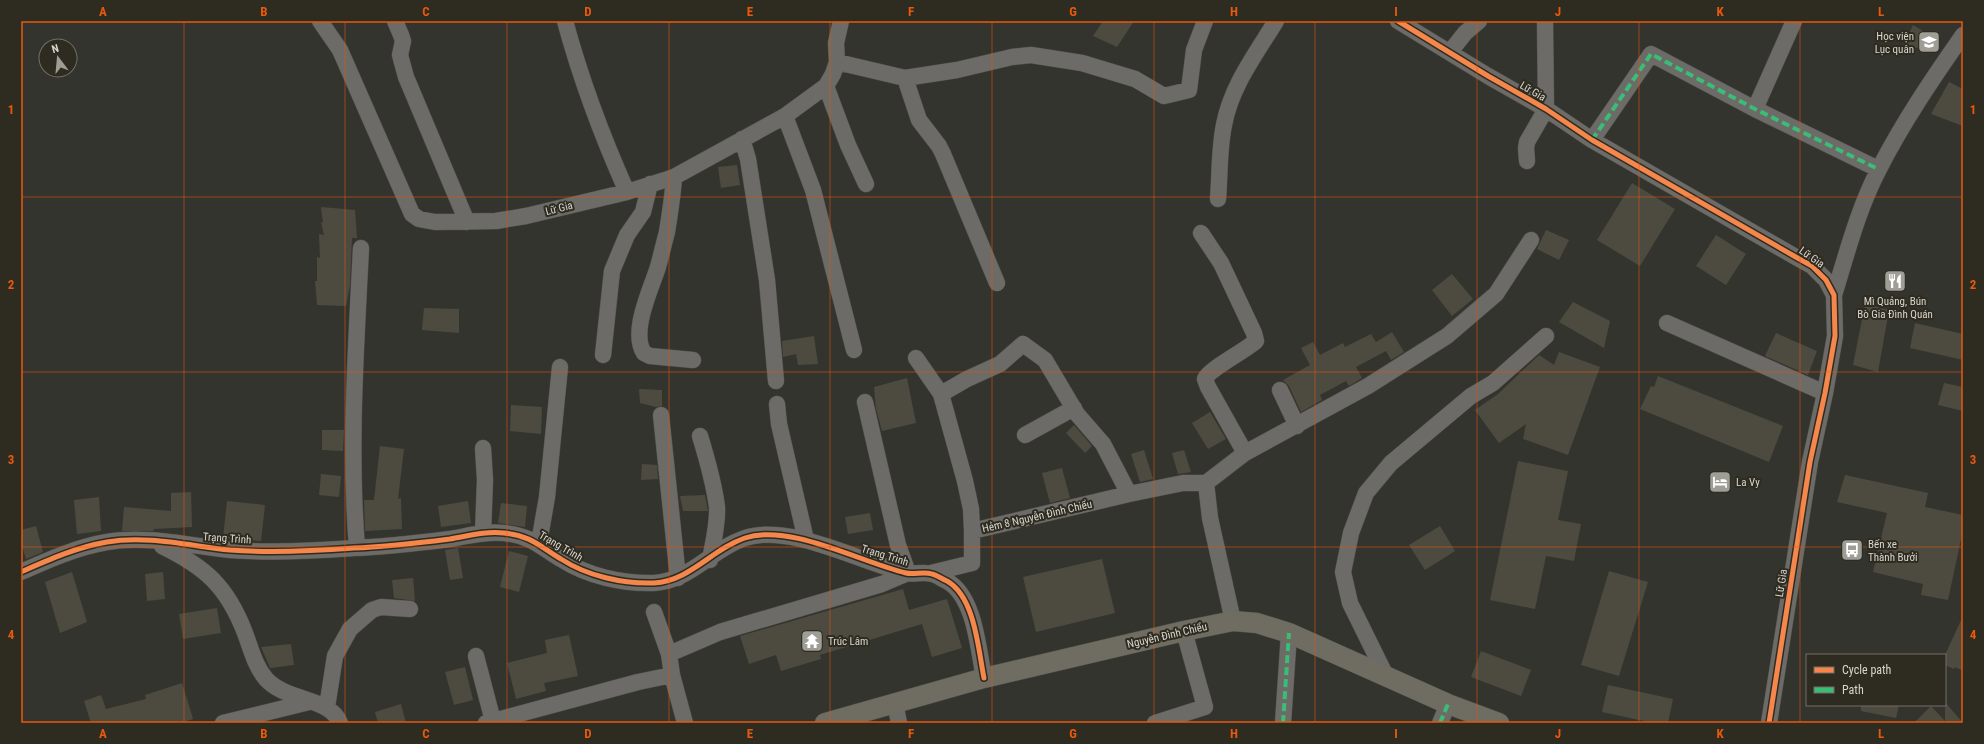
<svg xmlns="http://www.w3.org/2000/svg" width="1984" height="744" font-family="'Roboto Condensed',sans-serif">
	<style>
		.building { fill: #4d4b40 }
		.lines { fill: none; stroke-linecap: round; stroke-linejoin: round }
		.minor-casing { stroke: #50504b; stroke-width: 17 }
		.major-casing { stroke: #50504b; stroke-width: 21 }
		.minor { stroke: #6c6b67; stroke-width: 16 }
		.major { stroke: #6f6c62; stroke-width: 20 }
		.quiet { stroke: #3abd76; stroke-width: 4; stroke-dasharray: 8 4; stroke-linecap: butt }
		.cycleway-casing { stroke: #2e2b20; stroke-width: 8 }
		.cycleway { stroke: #f5874c; stroke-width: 5 }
		.grid { fill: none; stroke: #e8590c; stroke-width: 1; stroke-opacity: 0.55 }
		.labels { text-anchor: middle; stroke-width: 4; stroke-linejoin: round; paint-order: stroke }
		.poi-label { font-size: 11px; fill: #d7d6ce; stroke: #2e2b20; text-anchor: start }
		.street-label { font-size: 11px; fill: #d7d6ce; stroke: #2e2b20 }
		.neatline { fill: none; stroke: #e8590c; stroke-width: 1.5 }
		.grid-label { font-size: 13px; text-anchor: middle; font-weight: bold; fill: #e8590c }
	</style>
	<rect width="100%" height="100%" fill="#34342e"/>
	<path class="building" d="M1103 21H1134L1117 47 1093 36Z
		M1913 25 1928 34 1917 48 1903 46Z
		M1949 82 1963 89V126L1931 114Z
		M737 165 740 185 721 188 718 167Z
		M1632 183 1675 209 1640 266 1597 240Z
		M321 207 355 210 357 238H352L350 285 346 306 317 305 315 281H317V257L320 258 319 234 324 235 321 222 323 223Z
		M1546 230 1569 240 1559 260 1537 249Z
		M1716 235 1746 254 1726 285 1696 266Z
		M1452 274 1473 299 1452 316 1432 290Z
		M1573 302 1610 321 1604 348 1559 322Z
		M1865 304 1889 310 1878 372 1853 365Z
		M424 308 459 309V333L422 330Z
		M1915 323 1963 334V360L1910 348Z
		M1392 332 1404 352 1391 360 1386 351 1356 367 1362 378 1349 386 1346 381 1320 395 1322 400 1301 412 1289 386 1283 380 1310 365 1301 348 1313 342 1320 355 1343 343 1345 347 1371 334 1376 342Z
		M1776 333 1817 351 1808 375 1765 356Z
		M814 336 818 364 798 365 796 354 783 357 782 341Z
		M1559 352 1600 367 1568 455 1523 439 1526 424 1499 443 1475 410 1498 394 1539 355 1554 365Z
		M1658 376 1783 426 1769 462 1640 409 1651 386 1654 387Z
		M907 378 916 423 882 431 876 409 874 387Z
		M1944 383 1963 387V411L1938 405Z
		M639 389 662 390V406L656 407 640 403Z
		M511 405 542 407 541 434 510 431Z
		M1210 412 1226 439 1208 449 1192 423Z
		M1074 425 1092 446 1085 453 1066 433Z
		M322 430H344L343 451 322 450Z
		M380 446 404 449 398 499 401 498 402 529 365 531 364 500H374Z
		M1144 450 1153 479 1140 482 1131 454Z
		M1184 450 1191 472 1178 474 1172 453Z
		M1518 461 1568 471 1558 520 1581 524 1574 561 1546 556 1535 609 1490 600Z
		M642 464 657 465 658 479 641 480Z
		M1062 468 1070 498 1050 503 1042 473Z
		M321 474 341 476 339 497 319 495Z
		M1845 475 1928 493 1925 507 1963 515V530L1948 600 1921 595 1923 584 1873 572 1887 513 1837 502Z
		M191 492 192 527 154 529 153 531H122L124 507 171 511V493Z
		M705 495 708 511H683L680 496Z
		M99 497 101 531 77 534 74 500Z
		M227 501 265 505 261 541 223 538Z
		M468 501 471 523 441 527 438 506Z
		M501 503 527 506 525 527 498 523Z
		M870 513 873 530 848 534 845 517Z
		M36 526 43 552 26 559 21 542V530Z
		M1440 526 1455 551 1425 570 1409 545Z
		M458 548 463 578 450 580 445 550Z
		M509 551 528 556 519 592 500 587Z
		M1102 559 1115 613 1036 632 1023 577Z
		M1609 571 1648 582 1619 676 1581 665Z
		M72 572 87 622 60 633 45 582Z
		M163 572 165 599 147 601 145 574Z
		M413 578 415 601 394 598 392 580Z
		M903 589 909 610 947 599 962 648 932 657 922 624 820 655 821 659 781 671 776 655 749 664 740 636Z
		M217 608 221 633 183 639 179 614Z
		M1963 616V671L1955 667 1954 669 1945 665V655Z
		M569 635 578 676 544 683 546 691 516 699 507 663 547 653 545 640Z
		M291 644 294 665 270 668 261 647Z
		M1481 651 1531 670 1521 696 1471 677Z
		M465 667 473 700 454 705 445 672Z
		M182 683 193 719 181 723H91L84 701 101 695 106 709 146 699 145 695Z
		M1608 685 1673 699 1668 723H1653L1602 712Z
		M1945 702 1963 723H1914L1931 706 1945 721Z
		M401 704 406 723H378L375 712Z
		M1861 705H1899L1896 718 1861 711Z"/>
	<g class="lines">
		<g class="minor-casing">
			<path id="minor" d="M320 21 340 50 412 214 419 219 435 222 496 221 526 216 627 192 674 177 785 116 826 86 833 74 837 62 836 43 841 21
				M395 21 401 35 403 41 400 55 406 77 467 222
				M565 21C581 80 602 136 627 192
				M1398 21 1488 76 1546 109 1592 140 1794 256 1812 266 1826 280 1834 295 1835 336 1825 393 1810 462 1769 723
				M1450 52 1465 33 1479 21
				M837 62 905 78 957 70 1012 57 1031 55 1082 63 1135 79 1164 96 1189 90 1194 50 1205 21
				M905 78 919 120 939 146 943 154 997 283
				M826 86 848 145 866 184
				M1755 109 1794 21
				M785 116 813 190 854 350
				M742 139 748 159 767 280 776 381
				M1592 140 1651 54 1755 109 1878 169
				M1527 161 1526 148 1527 142 1546 109 1545 21
				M674 177C673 195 670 213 667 232 664 243 661 256 658 267 651 289 630 332 644 353L650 356 693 360
				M1218 199C1220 174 1219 149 1224 125 1231 86 1256 54 1276 21
				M1201 233 1221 263 1254 333 1256 341C1245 351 1209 369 1205 379L1208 387 1245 453
				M1834 295C1847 253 1858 209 1879 169 1903 122 1933 78 1963 35
				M1667 323 1825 393
				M603 355 612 271 627 235 643 212 650 184
				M916 358 941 394 965 481 971 509 972 531
				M1280 390 1297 426
				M941 394 967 379 1000 364 1023 344 1045 360 1077 414 1103 444 1129 494
				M777 404 779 424 806 540
				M661 415 678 578
				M1025 435 1074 408
				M700 436C707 459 714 483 717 507 718 524 713 543 710 560
				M483 533 485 480 483 448
				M539 543 547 497 560 367
				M162 546C205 567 227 586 245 633 251 649 255 666 266 679 287 702 330 697 340 723
				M357 548C349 448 356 348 361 248
				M21 572C48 560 77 547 107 542 147 535 190 546 230 550 271 553 313 551 354 548 386 547 418 543 450 539 468 536 485 531 504 533 532 536 539 546 561 559 587 576 623 584 654 583 690 581 712 549 745 538 790 523 860 562 906 573 914 575 924 571 932 574 937 575 942 579 947 581 975 597 978 648 984 678
				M931 573 972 563V531L1129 494 1183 483H1206
				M654 612 669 654 672 675 685 723
				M1233 621 1210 518 1206 483 1245 453 1368 386 1447 336 1496 294 1531 240
				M669 654 720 632 882 584 908 573 898 545 865 402
				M476 656 493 721
				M1386 676 1350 603 1343 572 1351 533 1366 493 1391 463 1471 396 1493 383 1546 336
				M895 703 899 723
				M327 707 335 656 350 629 372 610 381 607 410 609
				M223 723 309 702
				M486 723 638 682 672 675
				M1155 723 1205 707 1184 631
				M1283 723 1289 633
				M1440 723 1448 704"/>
		</g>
		<g class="major-casing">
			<path id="major" d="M825 723 984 678 1184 631 1233 621 1257 623 1289 633 1448 704 1499 723"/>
		</g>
		<use href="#minor" class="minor"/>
		<use href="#major" class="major"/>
		<path class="quiet" d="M1592 140 1651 54 1755 109 1878 169
			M1283 723 1289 633
			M1440 723 1448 704"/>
		<g class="cycleway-casing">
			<path id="cycleway" d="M1398 21 1488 76 1546 109 1592 140 1794 256 1812 266 1826 280 1834 295 1835 336 1825 393 1810 462 1769 723
				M21 572C48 560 77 547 107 542 147 535 190 546 230 550 271 553 313 551 354 548 386 547 418 543 450 539 468 536 485 531 504 533 532 536 539 546 561 559 587 576 623 584 654 583 690 581 712 549 745 538 790 523 860 562 906 573 914 575 924 571 932 574 937 575 942 579 947 581 975 597 978 648 984 678"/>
		</g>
		<use href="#cycleway" class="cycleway"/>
	</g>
	<path class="grid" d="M184 21V723M345 21V723M507 21V723M669 21V723M830 21V723M992 21V723M1154 21V723M1315 21V723M1477 21V723M1639 21V723M1800 21V723M21 197H1963M21 372H1963M21 547H1963"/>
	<defs>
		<g id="school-square" transform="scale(1.15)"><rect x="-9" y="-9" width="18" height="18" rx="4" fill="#9e9d96" stroke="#2e2b20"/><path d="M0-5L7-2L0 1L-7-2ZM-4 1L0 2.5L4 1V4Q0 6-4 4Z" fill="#fff"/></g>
		<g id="restaurant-square" transform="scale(1.15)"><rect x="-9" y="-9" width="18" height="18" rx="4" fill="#9e9d96" stroke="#2e2b20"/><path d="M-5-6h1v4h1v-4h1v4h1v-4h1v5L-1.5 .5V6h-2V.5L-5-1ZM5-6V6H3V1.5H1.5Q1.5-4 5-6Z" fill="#fff"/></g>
		<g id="hotel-square" transform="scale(1.15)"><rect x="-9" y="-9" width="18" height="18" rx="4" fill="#9e9d96" stroke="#2e2b20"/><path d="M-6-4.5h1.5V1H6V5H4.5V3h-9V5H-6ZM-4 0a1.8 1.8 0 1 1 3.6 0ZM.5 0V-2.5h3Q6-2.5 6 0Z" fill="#fff"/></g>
		<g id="bus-square" transform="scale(1.15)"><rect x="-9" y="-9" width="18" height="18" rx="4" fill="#9e9d96" stroke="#2e2b20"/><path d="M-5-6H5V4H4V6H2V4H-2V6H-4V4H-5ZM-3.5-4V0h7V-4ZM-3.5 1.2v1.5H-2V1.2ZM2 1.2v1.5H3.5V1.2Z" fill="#fff"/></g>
		<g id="temple-square" transform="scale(1.15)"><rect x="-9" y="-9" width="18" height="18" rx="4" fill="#9e9d96" stroke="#2e2b20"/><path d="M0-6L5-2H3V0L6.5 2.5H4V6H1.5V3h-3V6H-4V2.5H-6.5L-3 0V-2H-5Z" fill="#fff"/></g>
	</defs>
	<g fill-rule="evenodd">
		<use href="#school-square" x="1929" y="42"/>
		<use href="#restaurant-square" x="1895" y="281"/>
		<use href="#hotel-square" x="1720" y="482"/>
		<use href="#bus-square" x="1852" y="550"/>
		<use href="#temple-square" x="812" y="641"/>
	</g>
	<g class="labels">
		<g class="poi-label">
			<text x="1914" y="40" text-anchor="end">Học viện<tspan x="1914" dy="13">Lục quân</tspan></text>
			<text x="1895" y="305" text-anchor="middle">Mì Quảng, Bún<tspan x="1895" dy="13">Bò Gia Đình Quán</tspan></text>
			<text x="1736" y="486">La Vy</text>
			<text x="1868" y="548">Bến xe<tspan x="1868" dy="13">Thành Bưởi</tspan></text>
			<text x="828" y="645">Trúc Lâm</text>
		</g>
		<g class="street-label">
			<text transform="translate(1533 91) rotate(30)" y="4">Lữ Gia</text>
			<text transform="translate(559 208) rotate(-14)" y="4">Lữ Gia</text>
			<text transform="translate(1812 257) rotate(35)" y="4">Lữ Gia</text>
			<text transform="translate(1037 516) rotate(-13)" y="4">Hẻm 8 Nguyễn Đình Chiểu</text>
			<text transform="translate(227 538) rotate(4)" y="4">Trạng Trình</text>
			<text transform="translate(561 546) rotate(30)" y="4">Trạng Trình</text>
			<text transform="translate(885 555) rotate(17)" y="4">Trạng Trình</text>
			<text transform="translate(1781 583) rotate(-81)" y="4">Lữ Gia</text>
			<text transform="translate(1167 635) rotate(-13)" y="4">Nguyễn Đình Chiểu</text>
		</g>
	</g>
	<rect width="1984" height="744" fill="none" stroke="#2e2b20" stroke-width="44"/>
	<rect x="1806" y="654" width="140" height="52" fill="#2e2b20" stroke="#726f66"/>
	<rect x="1814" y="667" width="20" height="6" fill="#f5874c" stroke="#726f66"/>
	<text x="1842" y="674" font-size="12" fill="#d7d6ce">Cycle path</text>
	<rect x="1814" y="687" width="20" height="6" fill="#3abd76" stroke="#726f66"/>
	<text x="1842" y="694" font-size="12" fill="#d7d6ce">Path</text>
	<g transform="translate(58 58) rotate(344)"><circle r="19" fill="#2e2b20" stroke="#726f66"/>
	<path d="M0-3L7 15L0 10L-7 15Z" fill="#9e9d96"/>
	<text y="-6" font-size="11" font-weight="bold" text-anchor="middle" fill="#d7d6ce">N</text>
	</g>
	<rect x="22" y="22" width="1940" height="700" class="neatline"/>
	<g class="grid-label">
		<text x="103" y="16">A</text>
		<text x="264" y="16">B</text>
		<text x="426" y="16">C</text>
		<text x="588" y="16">D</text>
		<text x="750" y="16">E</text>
		<text x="911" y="16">F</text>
		<text x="1073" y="16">G</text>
		<text x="1234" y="16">H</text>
		<text x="1396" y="16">I</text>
		<text x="1558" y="16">J</text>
		<text x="1720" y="16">K</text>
		<text x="1881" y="16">L</text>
		<text x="11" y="114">1</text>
		<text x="1973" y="114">1</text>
		<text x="11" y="289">2</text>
		<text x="1973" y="289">2</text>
		<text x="11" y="464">3</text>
		<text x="1973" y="464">3</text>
		<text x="11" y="639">4</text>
		<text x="1973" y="639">4</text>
		<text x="103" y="738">A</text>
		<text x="264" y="738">B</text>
		<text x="426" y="738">C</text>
		<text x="588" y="738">D</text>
		<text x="750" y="738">E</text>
		<text x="911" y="738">F</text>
		<text x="1073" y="738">G</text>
		<text x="1234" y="738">H</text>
		<text x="1396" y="738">I</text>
		<text x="1558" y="738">J</text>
		<text x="1720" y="738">K</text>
		<text x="1881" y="738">L</text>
	</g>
</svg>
